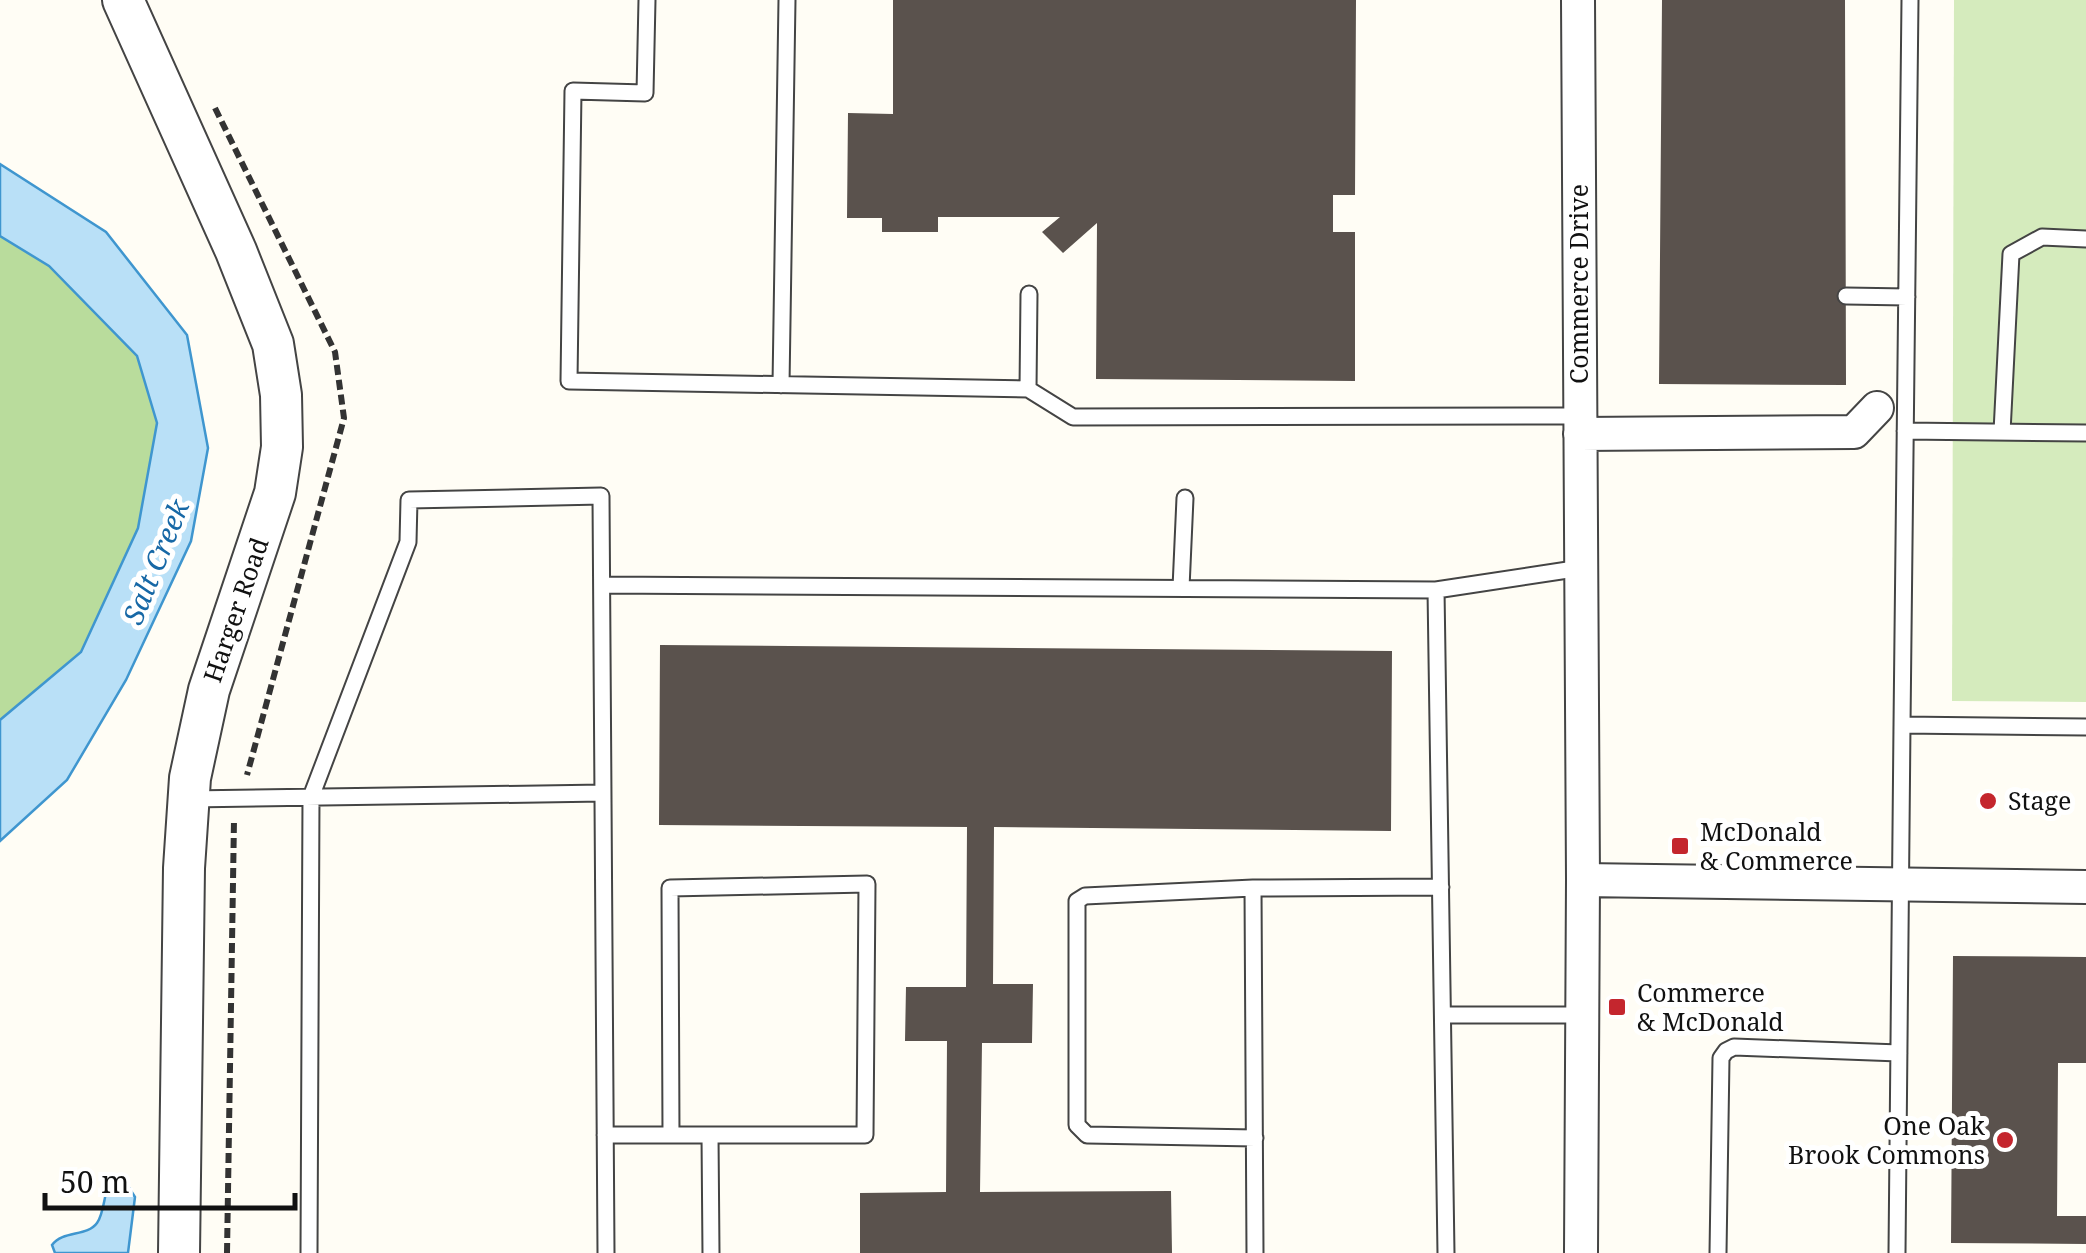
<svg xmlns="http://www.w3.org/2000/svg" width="2086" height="1253" font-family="'Noto Serif',serif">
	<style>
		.green { fill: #d5ebbd }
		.forest { fill: #b9dc9c }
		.water { fill: #b9e0f7; stroke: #3f96cf; stroke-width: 2.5 }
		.building { fill: #5a524d }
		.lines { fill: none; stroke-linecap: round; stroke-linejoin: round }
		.service-casing { stroke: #444; stroke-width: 19 }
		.minor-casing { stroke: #444; stroke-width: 36 }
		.tertiary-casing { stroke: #444; stroke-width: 44 }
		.path { stroke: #333; stroke-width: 6; stroke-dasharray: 10 5; stroke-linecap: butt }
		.service { stroke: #fff; stroke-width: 15 }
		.minor { stroke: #fff; stroke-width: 32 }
		.tertiary { stroke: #fff; stroke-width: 40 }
		.poi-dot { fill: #c4262e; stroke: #fff; stroke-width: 4 }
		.labels { text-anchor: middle; stroke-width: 10; stroke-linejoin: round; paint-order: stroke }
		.street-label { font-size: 25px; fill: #111; stroke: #fff }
		.poi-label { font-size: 25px; fill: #111; stroke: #fff; text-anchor: start }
		.water-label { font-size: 28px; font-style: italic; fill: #1768a6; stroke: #fff }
	</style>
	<rect width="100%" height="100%" fill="#fffdf5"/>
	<path class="green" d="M1954 0H2086V702L1952 701Z"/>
	<path class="forest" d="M0 236 49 266 137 356 157 423 138 528 81 652 0 720Z"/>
	<path class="water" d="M0 164 106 232 187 335 208 448 191 541 126 680 67 780 0 841V720L81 652 138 528 157 423 137 356 49 266 0 236Z
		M117 1184 128 1186 135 1197 128 1253H55L52 1245C63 1230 87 1237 97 1223 103 1215 104 1199 107 1189Z"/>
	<path class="building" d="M893 0H1356L1355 195H1333V232H1355V381L1096 379 1097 223 1063 253 1042 232 1060 217H938V232H882V218H847L848 113 893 114Z
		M1662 0H1845L1846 385 1659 384Z
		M660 645 1392 651 1391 831 994 827 993 984H1033L1032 1043H982L980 1192 1171 1191 1172 1253H860V1193L946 1192 947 1041H905L906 987H966L967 827 659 825Z
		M1953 956 2086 957V1063H2058L2057 1216H2086V1244L1951 1243Z"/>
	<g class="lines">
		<g class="service-casing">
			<path id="service" d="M647 0 645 93 573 91 569 381 1028 389 1073 417 1580 416
				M1846 296 1907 297
				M781 385 787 0
				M1028 389 1029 294
				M1905 431 2086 433
				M2002 432 2011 254 2042 237 2086 239
				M602 585 1436 590 1581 568
				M1181 588 1185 498
				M1436 590 1446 1253
				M1902 725 1910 0
				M189 799 603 793
				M1253 888 1085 896 1077 901V1125L1087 1135 1255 1138
				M1443 1015H1580
				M605 1135H865L867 884 670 888 671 1135
				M710 1135 711 1253
				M309 1253 311 797 408 542 409 500 601 496 606 1253
				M1255 1253 1253 888 1441 887
				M1718 1253 1721 1058 1726 1051 1734 1047 1899 1053
				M1897 1253 1902 725 2086 727"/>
		</g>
		<g class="minor-casing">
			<path id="minor" d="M1578 0 1583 880 1581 1253
				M1580 434 1854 432 1877 408
				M1583 880 2086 887"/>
		</g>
		<g class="tertiary-casing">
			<path id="tertiary" d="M123 0 236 251 273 344 281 395 282 447 275 493 209 690 190 778 184 868 179 1253"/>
		</g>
		<path class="path" d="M215 108 335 352 344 418 247 775
			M227 1253 234 820"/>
		<use href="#service" class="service"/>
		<use href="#minor" class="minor"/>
		<use href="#tertiary" class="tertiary"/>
	</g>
	<g class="poi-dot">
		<circle cx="1988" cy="801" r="10"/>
		<rect x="1670" y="836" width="20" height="20" rx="5"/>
		<rect x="1607" y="997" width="20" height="20" rx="5"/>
		<circle cx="2005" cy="1140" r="10"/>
	</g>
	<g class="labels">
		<g class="street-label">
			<text transform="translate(1579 284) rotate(-90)" y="9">Commerce Drive</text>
			<text transform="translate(236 610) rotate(-71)" y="9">Harger Road</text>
		</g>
		<g class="poi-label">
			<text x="2008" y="810">Stage</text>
			<text x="1700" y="841">McDonald<tspan x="1700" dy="29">&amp; Commerce</tspan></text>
			<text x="1637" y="1002">Commerce<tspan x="1637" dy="29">&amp; McDonald</tspan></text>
			<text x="1985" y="1135" text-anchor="end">One Oak<tspan x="1985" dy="29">Brook Commons</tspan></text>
		</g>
		<g class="water-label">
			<text transform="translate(156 562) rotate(-68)" y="10">Salt Creek</text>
		</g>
	</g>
	<path d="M45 1193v15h250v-15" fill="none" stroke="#111111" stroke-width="5"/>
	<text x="60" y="1193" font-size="30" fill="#111111" stroke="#ffffff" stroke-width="8" paint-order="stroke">50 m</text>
</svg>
